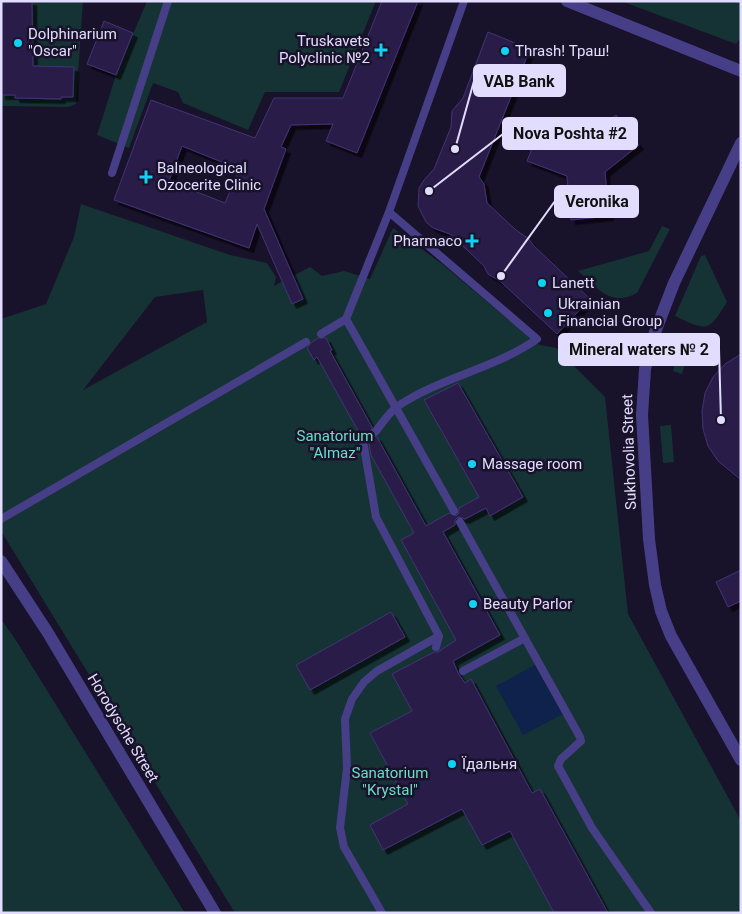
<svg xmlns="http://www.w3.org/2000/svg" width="742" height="914" font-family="Roboto,sans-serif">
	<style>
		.green { fill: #153334; fill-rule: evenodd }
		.water { fill: #0f224c }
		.building { fill: #2a1f4a; stroke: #433275; fill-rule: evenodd; filter: url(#shadow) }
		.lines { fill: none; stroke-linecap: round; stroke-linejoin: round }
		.service { stroke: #463f87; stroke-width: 8 }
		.minor { stroke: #463f87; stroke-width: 12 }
		.tertiary { stroke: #463f87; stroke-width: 12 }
		.poi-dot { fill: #11d1f6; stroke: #18122a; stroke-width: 2 }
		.labels { text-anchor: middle; stroke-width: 5; stroke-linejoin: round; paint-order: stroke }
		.poi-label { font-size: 15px; fill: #e2ddfe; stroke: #18122a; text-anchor: start }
		.park-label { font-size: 15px; fill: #6addc6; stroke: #18122a }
		.street-label { font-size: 15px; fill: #e2ddfe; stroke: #18122a }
		.leader { fill: none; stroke: #e2ddfe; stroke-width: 2 }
		.callout-dot { fill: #e2ddfe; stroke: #18122a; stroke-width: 2 }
		.callout { fill: #e2ddfe; stroke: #e2ddfe; stroke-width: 2 }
		.callout-label { font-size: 16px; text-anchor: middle; font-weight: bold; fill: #111 }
	</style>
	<defs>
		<filter id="shadow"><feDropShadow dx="4.5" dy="4.5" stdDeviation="0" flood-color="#0009"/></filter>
	</defs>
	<rect width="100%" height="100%" fill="#18122a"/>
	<path class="green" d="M1 1H83L76 104 68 107 1 106Z
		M147 1H376L339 92H265L248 130 183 103 178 92 153 83 129 148 97 135 116 75Z
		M621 1H741V38L736 44Z
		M81 204 230 255 267 263 276 277 274 286 310 267 322 276 344 271 370 279 393 228 442 264 529 337 540 345 556 348 605 397 628 614 741 821V913H235L1 531V319L46 304 74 237ZM203 290 207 322 83 390 155 297Z
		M662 226 670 229 637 293C610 308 597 287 578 271L649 251Z
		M705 255 727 302C708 333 707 331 675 316L701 256Z
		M681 341 691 344 682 374 673 371Z
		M671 425 674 462 663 463 660 426Z
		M1 619 17 642 185 913H1Z"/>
	<path class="water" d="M535 665 563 714 523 735 496 686Z"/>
	<path class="building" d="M1 1H32L33 66 74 67 73 97H61V99L15 98V95H1Z
		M382 1H418L357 153 326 141 333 124 291 125 281 147 286 149 264 209 303 299 292 304 257 224 249 248 114 200 151 100 255 138 274 98H343ZM182 146 239 169 225 203 169 181Z
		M104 21 133 33 116 75 87 64Z
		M488 32 530 49 479 177 484 184 487 203 516 230 529 239 534 246 590 299 557 334 501 282 488 274 484 266 450 234 433 228 426 222 418 206 419 188 424 180 434 169 451 127 452 111 463 98Z
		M616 115 639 145 605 172 609 216 571 220 567 176 527 161 541 126 582 142Z
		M318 338H326L332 350 330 351 372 427 370 434 377 437 426 526 449 513 456 516 459 513V508L479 497 424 400 458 383 523 497 490 516 486 508 465 519 458 517 455 520V525L443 532 500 635 453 661 458 673 465 683 471 679 532 793 540 789 608 913H554L510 831 482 845 462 809 383 850 370 825 408 804 370 733 412 711 392 674 434 652H438L456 640 401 540 414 533 371 455 368 438 361 436 317 357 314 360 307 348 312 342Z
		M741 354V480L718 461 708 446 703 429 702 411 705 393 713 377 725 364Z
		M741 570V601L728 607 716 582Z
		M391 612 405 637 310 690 296 665Z"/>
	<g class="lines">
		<path class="service" d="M112 173 168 1
			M389 212 346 319 454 511
			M321 334 346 319
			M375 432C382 424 389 412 398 406 441 377 494 369 537 339L389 212 464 1
			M363 441 376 517 439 636 436 647
			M1 519 306 342
			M460 522 580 737 581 741 561 759 558 766 592 828 651 913
			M463 671 525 638
			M382 913 344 847 340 828 347 768 345 719 352 699 364 682 377 671 439 636"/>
		<path class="minor" d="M567 1 741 71"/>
		<path class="tertiary" d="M741 143 674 283 654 335 645 369 642 415 649 539 655 585 661 611 671 636 741 760
			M1 561 48 633 215 913"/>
	</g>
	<g class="poi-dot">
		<circle cx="18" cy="43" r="5"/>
		<path d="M378.5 42.5h5v5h5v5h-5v5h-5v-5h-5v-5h5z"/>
		<circle cx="505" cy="51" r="5"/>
		<path d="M143.5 169.5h5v5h5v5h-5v5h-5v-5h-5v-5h5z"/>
		<path d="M469.5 233.5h5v5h5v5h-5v5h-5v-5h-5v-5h5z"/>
		<circle cx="542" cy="283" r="5"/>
		<circle cx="548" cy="313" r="5"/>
		<circle cx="472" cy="464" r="5"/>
		<circle cx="473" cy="604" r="5"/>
		<circle cx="452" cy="764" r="5"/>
	</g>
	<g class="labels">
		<g class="poi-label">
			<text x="28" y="39">Dolphinarium<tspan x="28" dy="17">"Oscar"</tspan></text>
			<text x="370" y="46" text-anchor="end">Truskavets<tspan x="370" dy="17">Polyclinic №2</tspan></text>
			<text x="515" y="56">Thrash! Траш!</text>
			<text x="157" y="173">Balneological<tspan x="157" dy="17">Ozocerite Clinic</tspan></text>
			<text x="462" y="246" text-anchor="end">Pharmaco</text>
			<text x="552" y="288">Lanett</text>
			<text x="558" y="309">Ukrainian<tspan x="558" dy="17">Financial Group</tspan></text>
			<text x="482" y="469">Massage room</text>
			<text x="483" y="609">Beauty Parlor</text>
			<text x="462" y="769">Їдальня</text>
		</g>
		<g class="park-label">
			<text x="335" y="441">Sanatorium<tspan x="335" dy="17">"Almaz"</tspan></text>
			<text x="390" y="778">Sanatorium<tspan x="390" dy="17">"Krystal"</tspan></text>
		</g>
		<g class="street-label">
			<text transform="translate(629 452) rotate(-92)" y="5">Sukhovolia Street</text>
			<text transform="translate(123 728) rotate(59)" y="5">Horodysche Street</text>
		</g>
	</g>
	<path class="leader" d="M455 149L474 81M429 191L503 134M501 276L555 201M721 420L719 349"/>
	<g class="callout-dot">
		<circle cx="455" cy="149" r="5"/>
		<circle cx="429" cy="191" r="5"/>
		<circle cx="501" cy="276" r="5"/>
		<circle cx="721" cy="420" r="5"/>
	</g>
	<g class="callout">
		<rect x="474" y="65" width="91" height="31" rx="5"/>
		<rect x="503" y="118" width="134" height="31" rx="5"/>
		<rect x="555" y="186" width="83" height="31" rx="5"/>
		<rect x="559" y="334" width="160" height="31" rx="5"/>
	</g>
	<g class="callout-label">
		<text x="519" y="87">VAB Bank</text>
		<text x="570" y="139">Nova Poshta #2</text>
		<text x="597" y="207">Veronika</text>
		<text x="639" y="355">Mineral waters № 2</text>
	</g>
	<rect width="742" height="914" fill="none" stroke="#e2ddfe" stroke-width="5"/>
</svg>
